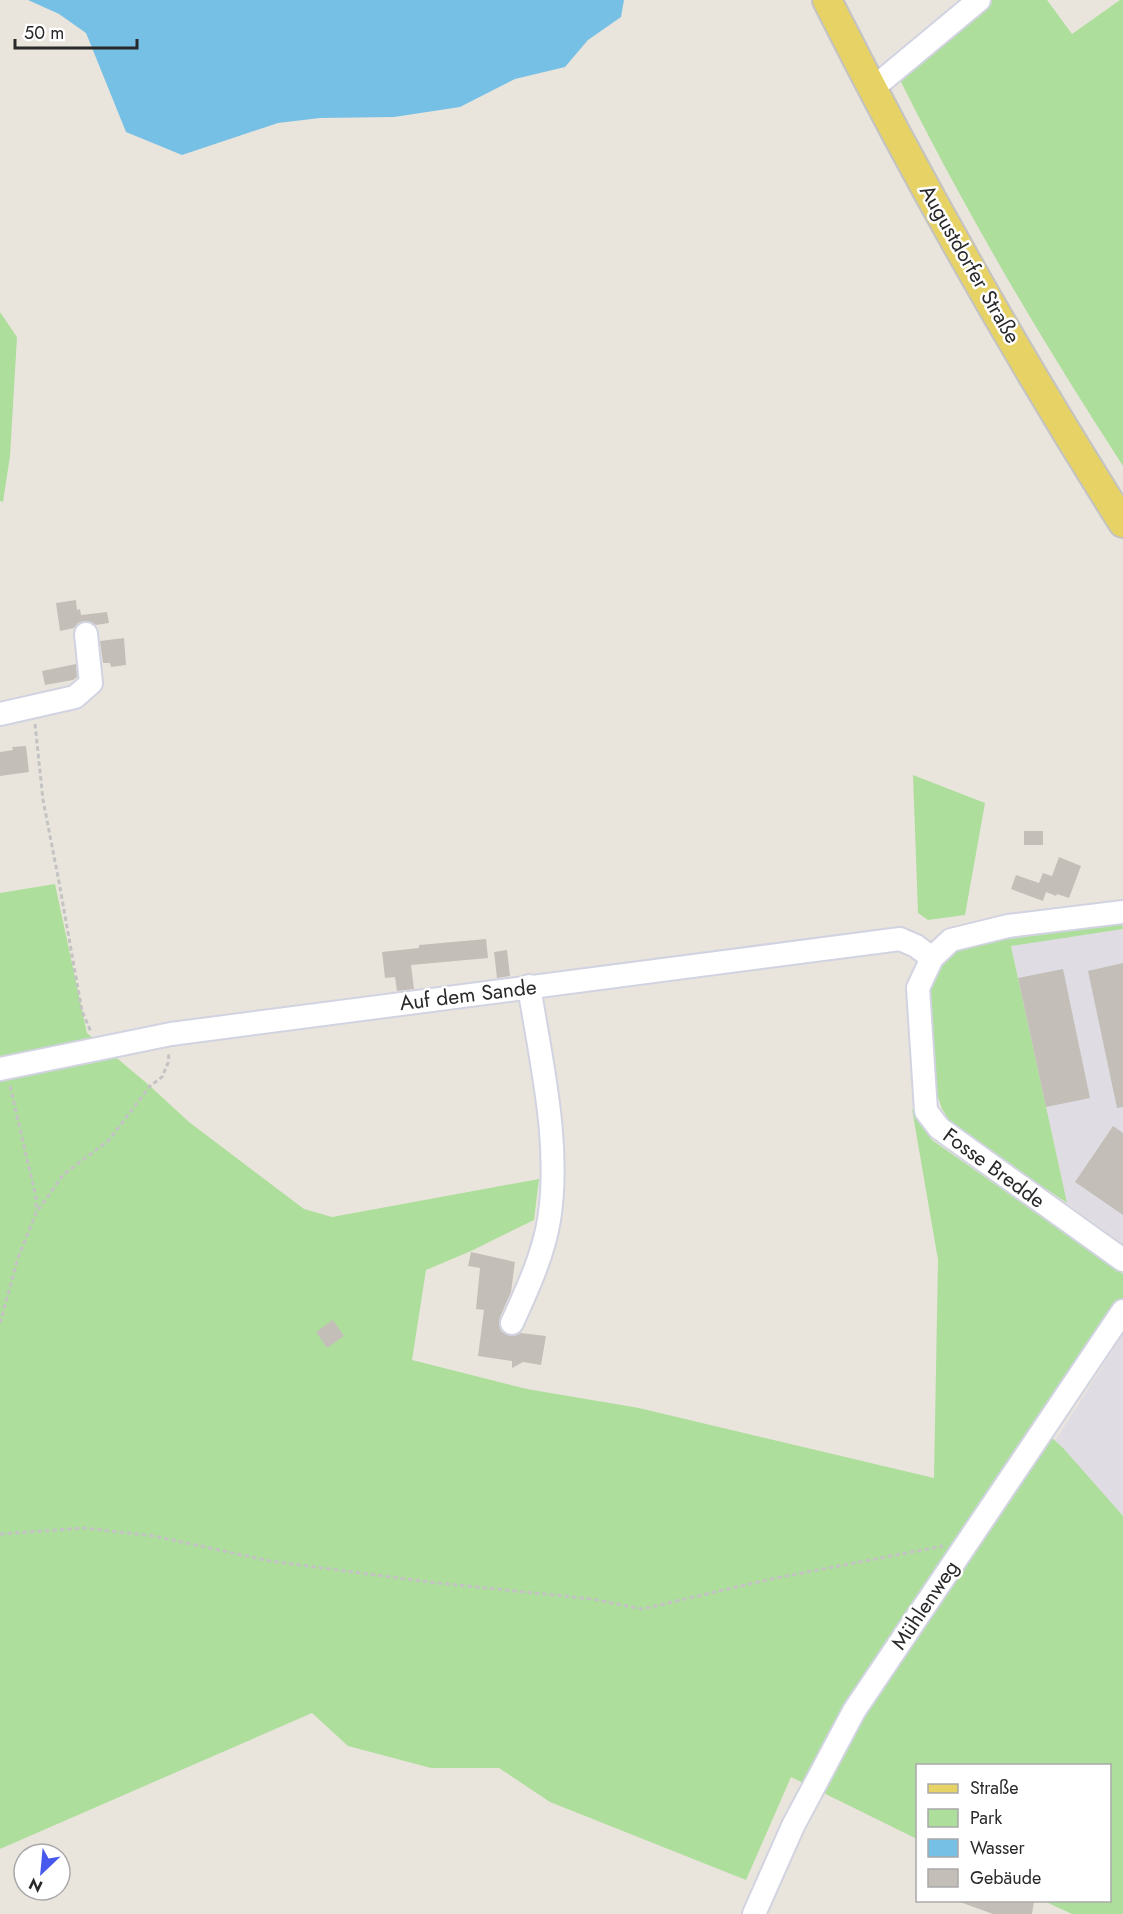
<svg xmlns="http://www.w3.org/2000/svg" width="1123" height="1914" font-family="Jost,sans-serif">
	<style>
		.industrial { fill: #dfdce3 }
		.green { fill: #adde9c }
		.water { fill: #76c0e6 }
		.building { fill: #c3bfb8 }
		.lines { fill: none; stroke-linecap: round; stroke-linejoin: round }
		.minor-casing { stroke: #d1d3e1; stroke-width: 26 }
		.major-casing { stroke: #c3c3c3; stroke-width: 32 }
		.path { stroke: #c3c3c3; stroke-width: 3; stroke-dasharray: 4.5 3; stroke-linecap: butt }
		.minor { stroke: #fff; stroke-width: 22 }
		.major { stroke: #e6d265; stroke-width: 28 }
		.labels { text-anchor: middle; stroke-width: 5; stroke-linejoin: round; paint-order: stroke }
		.street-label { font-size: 21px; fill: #292929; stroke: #fff }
	</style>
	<rect width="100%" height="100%" fill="#eae5dc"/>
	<path class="industrial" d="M1123 929V1244L1067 1203 1011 945Z
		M1123 1334V1526L1050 1449Z"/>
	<path class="green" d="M986 0H1047L1072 34 1120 0H1123V466C1041 340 964 209 897 74Z
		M0 312 17 337 10 456 3 502 0 501Z
		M913 775 985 803 965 915 928 920 918 913Z
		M55 884 87 1033 150 1086 189 1122 304 1209 332 1217 539 1179 534 1220 471 1251 426 1270 412 1360 527 1389 639 1408 934 1478 938 1260 912 1109C917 1114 927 1132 932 1140L1123 1274V1304L1046 1432 1064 1449 1123 1516V1914H1072L1044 1901 1110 1900V1766H918L917 1839 791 1777 746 1880 550 1802 499 1768H431L348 1746 312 1713 0 1849V893Z
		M1122 924 1123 929 1011 946 1067 1203 971 1138 949 1120 942 1109 937 1094 932 1019 928 1018C928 984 935 965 963 945Z"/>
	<path class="water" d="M28 0H624L621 17 588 40 565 67 515 79 460 107 394 117 320 118 278 123 182 155 126 132 86 33 59 14Z"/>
	<path class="building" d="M76 600 77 610 80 609 81 615 107 612 109 623 96 625 91 622 84 621 78 623 74 628 60 631 56 603Z
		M124 638 126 665 111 667 110 663H103L100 641Z
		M76 664 77 677 73 680 45 685 42 671Z
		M26 746 29 772 0 776V752L13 750 12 747Z
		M1024 831H1043V845H1024Z
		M1059 857 1081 866 1069 898 1057 894 1056 896 1046 892 1043 901 1011 889 1016 875 1039 883 1043 873 1052 876Z
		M486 939 488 958 411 965 414 989 397 991 395 977 385 978 382 952 419 948V945Z
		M507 950 510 976 497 978 494 952Z
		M1123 963V1107L1117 1108 1088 971Z
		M1063 969 1090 1098 1046 1107 1018 978Z
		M1113 1126 1123 1133V1215L1075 1182Z
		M471 1252 515 1262 511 1292 500 1317 499 1325 501 1331 507 1335 514 1336 521 1333 546 1336 541 1365 523 1362 512 1368V1361L478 1356 484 1310 476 1309 480 1268 468 1266Z
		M333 1320 344 1336 327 1348 316 1332Z
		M960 1900H1018L1034 1902 1032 1914H993L960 1902Z"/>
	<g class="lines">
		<g class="minor-casing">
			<path id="minor" d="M872 89 979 0
				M0 714 75 697 91 683 86 634
				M1123 912 1008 926 951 940 932 958 918 988 926 1111 939 1128 1123 1260
				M0 1069 171 1034 900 939 916 946 932 958
				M512 1323C527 1290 543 1256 549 1220 561 1144 541 1062 529 986
				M754 1914 793 1826 854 1711 1123 1311"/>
		</g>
		<g class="major-casing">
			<path id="major" d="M827 0C917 179 1016 354 1123 523"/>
		</g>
		<path class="path" d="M35 724 43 800 59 882 82 1011 91 1032
			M10 1086 36 1197V1211
			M0 1323 18 1258 36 1213 63 1175 109 1140 150 1086 162 1077 168 1063 169 1053
			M0 1534 84 1528 154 1536 270 1561 429 1582 592 1599 642 1609 771 1579 943 1546"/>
		<use href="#minor" class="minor"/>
		<use href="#major" class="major"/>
	</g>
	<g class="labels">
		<g class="street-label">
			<text transform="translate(970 264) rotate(60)" y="7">Augustdorfer Straße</text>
			<text transform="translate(468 995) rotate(-7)" y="7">Auf dem Sande</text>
			<text transform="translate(994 1168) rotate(36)" y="7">Fosse Bredde</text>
			<text transform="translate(925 1605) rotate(-56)" y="7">Mühlenweg</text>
		</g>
	</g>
	<rect x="916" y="1764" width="195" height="138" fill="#ffffff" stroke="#a9a9a9" stroke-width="1.5"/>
	<rect x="928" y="1784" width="30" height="9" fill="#e6d265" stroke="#a9a9a9" stroke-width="1.5"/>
	<text x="970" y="1794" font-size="18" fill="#292929">Straße</text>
	<rect x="928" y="1809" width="30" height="18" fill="#adde9c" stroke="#a9a9a9" stroke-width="1.5"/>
	<text x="970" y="1824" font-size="18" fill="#292929">Park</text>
	<rect x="928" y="1839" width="30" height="18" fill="#76c0e6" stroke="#a9a9a9" stroke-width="1.5"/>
	<text x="970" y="1854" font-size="18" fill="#292929">Wasser</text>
	<rect x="928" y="1869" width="30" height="18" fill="#c3bfb8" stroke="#a9a9a9" stroke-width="1.5"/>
	<text x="970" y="1884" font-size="18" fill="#292929">Gebäude</text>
	<g transform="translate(42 1872) rotate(206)"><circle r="28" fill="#ffffff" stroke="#a9a9a9" stroke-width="1.5"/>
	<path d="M0-4.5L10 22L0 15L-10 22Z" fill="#4759ed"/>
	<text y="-9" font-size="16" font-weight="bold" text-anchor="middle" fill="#292929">N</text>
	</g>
	<path d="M15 39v9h122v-9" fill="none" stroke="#292929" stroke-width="3"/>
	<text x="24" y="39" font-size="18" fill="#292929" stroke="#ffffff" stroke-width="4.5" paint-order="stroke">50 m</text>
</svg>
